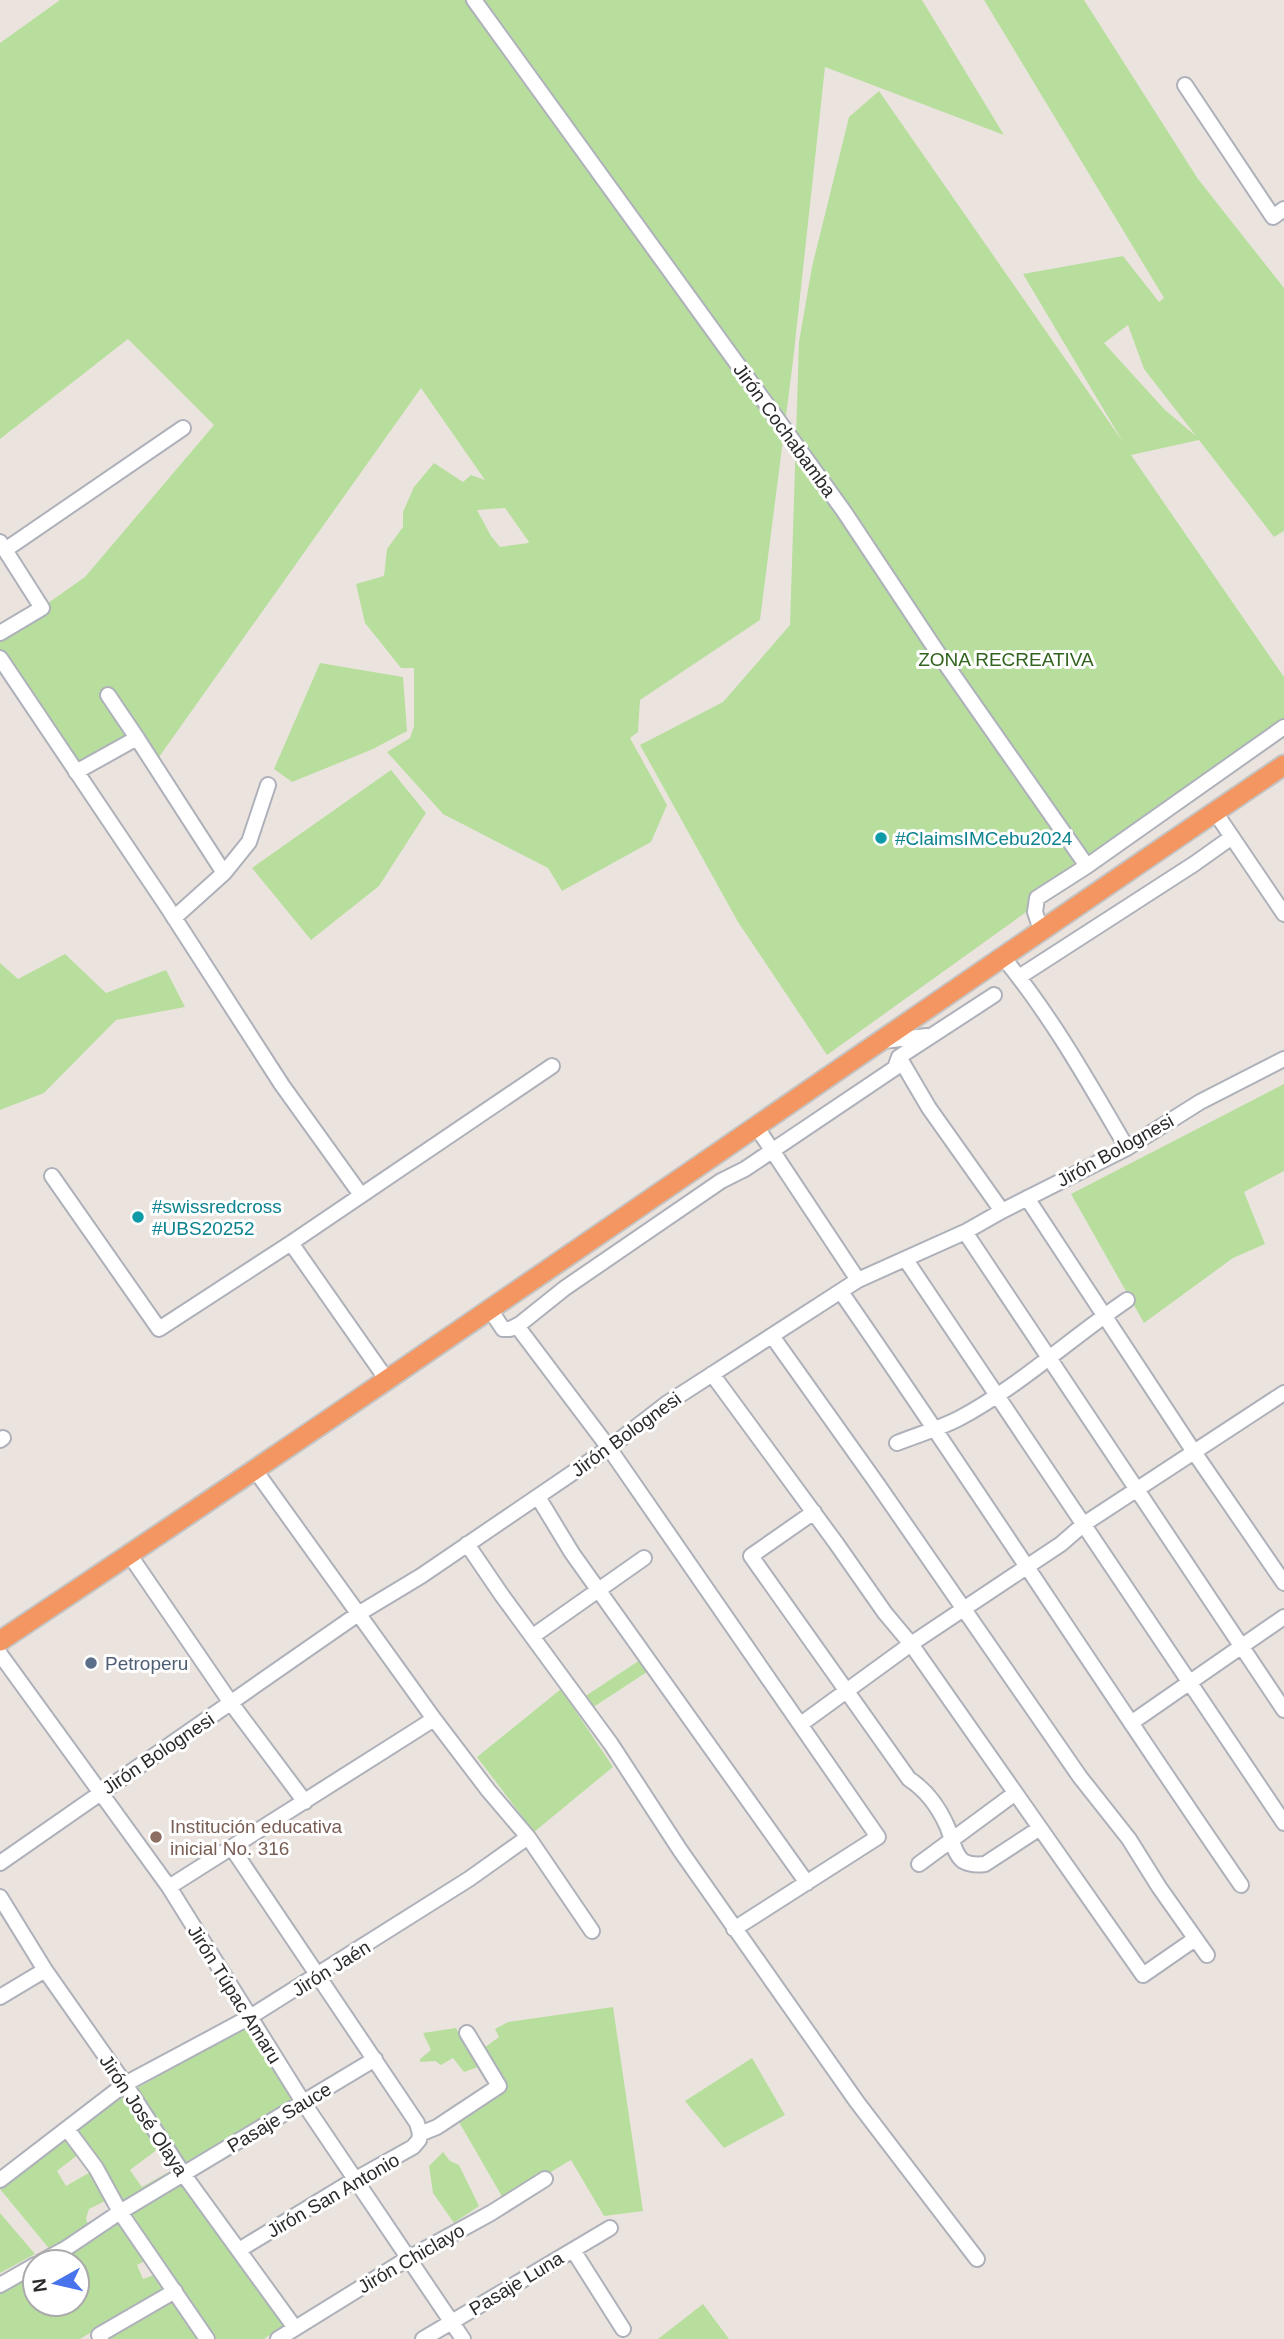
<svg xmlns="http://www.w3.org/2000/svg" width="1284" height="2339" font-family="Arial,sans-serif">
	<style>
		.green { fill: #b8de9e; fill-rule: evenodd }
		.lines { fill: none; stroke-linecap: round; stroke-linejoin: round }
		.minor-casing { stroke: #aeb1ba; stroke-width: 18 }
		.highway-casing { stroke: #c4c4c4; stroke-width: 23 }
		.minor { stroke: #fff; stroke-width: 14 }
		.highway { stroke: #f39661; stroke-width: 19 }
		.culture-dot { fill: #0f9aa8; stroke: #fff; stroke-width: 2.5 }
		.service-dot { fill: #5c6f8a; stroke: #fff; stroke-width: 2.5 }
		.education-dot { fill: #8d6e63; stroke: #fff; stroke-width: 2.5 }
		.labels { text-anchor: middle; stroke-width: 6; stroke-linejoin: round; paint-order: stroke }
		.street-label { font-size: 19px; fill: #2b2b2b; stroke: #fff }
		.park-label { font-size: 19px; fill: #32631f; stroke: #fff }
		.culture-label { font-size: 19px; fill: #0d838f; stroke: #fff; text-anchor: start }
		.service-label { font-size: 19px; fill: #4e5e75; stroke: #fff; text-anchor: start }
		.education-label { font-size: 19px; fill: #785e54; stroke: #fff; text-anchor: start }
	</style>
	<rect width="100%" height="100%" fill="#ebe4de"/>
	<path class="green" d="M60 0H922L1004 135 825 67 793 361 760 620 640 700 638 732 630 738 667 805 651 842 562 891 548 868 443 814 387 752 410 738 414 726V668H401L365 623 356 584 384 576 387 549 403 527V512L414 487 434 463 463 482 471 475 485 480 421 388 154 764 136 738 78 771 0 658V637L85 577 214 425 128 339 0 439V43ZM505 508 529 542 528 543 500 547 491 536 477 510Z
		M984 0H1084L1198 179 1284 288V531L1274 537 1199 440 1131 455 1284 677V727L827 1055 738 922 640 745 723 702 790 625 799 342 812 267 849 117 879 91 1123 442 1023 274 1123 256 1159 302 1164 298ZM1128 325 1144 369 1196 436 1165 410 1104 343Z
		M320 663 403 677 407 731 373 749 292 782 274 769Z
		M391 770 426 813 379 886 311 940 252 868Z
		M65 954 106 993 166 970 185 1007 116 1020 44 1093 0 1110V963L18 979Z
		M1284 1084V1171L1244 1192 1265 1244 1233 1258 1144 1323 1071 1194Z
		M640 1660 647 1672 592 1708 584 1697Z
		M561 1689 613 1767 534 1832 477 1757Z
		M613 2007 643 2211 604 2216 571 2160 504 2200 459 2122 504 2087 481 2050 499 2037 495 2029 508 2022Z
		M244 2027 294 2102 183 2164 134 2090Z
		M456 2028 478 2067 464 2072 453 2058 441 2065 435 2061 420 2062V2059L431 2050 423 2033Z
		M752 2058 785 2115 724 2148 685 2101Z
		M124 2091 158 2149 130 2170 142 2187 172 2170 175 2174 124 2204 74 2132Z
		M67 2134 80 2153 57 2171 66 2186 92 2171 109 2199 89 2209 86 2219 89 2227 51 2251 0 2189V2186Z
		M443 2152 450 2161 459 2165 479 2206 454 2223 433 2193 429 2166Z
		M181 2182 286 2324 264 2339H214L131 2212Z
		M0 2213 35 2254 0 2273Z
		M117 2218 147 2260 137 2265 143 2279 157 2274 200 2339H109L100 2327 80 2339H0V2288L35 2267V2304H77V2262H44Z
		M703 2304 729 2339H658Z"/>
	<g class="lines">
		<g class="minor-casing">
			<path id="minor" d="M474 0 843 510 938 653 1087 866
				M1185 85 1273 217 1284 209
				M0 542 42 608 0 633
				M5 550 183 428
				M0 658 166 905 282 1085 361 1195
				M137 738 224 873 174 918
				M76 772 137 738 108 695
				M1215 812 1284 914
				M224 873 249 842 268 785
				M1041 930 1035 912 1037 898 1087 866 1284 727
				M1002 956C1051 1015 1089 1083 1127 1148
				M1019 977 1194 864 1232 837
				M883 1041 927 1036
				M899 1057 929 1108 1002 1211
				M756 1126 858 1280
				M52 1176 159 1329 291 1243 552 1066
				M1027 1198 1194 1452 1284 1583
				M965 1232 1284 1710
				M291 1243 387 1380
				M906 1260 1284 1823
				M841 1292C977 1488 1106 1689 1241 1885
				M489 1308 503 1329H510L520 1324 565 1288 721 1181 745 1169 895 1068 899 1057 994 995
				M517 1326 609 1448 878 1837 734 1929
				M772 1336 878 1485 1080 1777 1129 1839 1159 1887 1207 1955
				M712 1374 836 1543 885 1613 911 1644 1143 1975 1195 1939
				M0 1440 3 1438
				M897 1443C917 1435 938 1429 958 1419 1017 1388 1071 1338 1127 1300
				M255 1470 434 1719 488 1790 528 1837 592 1931
				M538 1497 572 1553 807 1883
				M814 1512 751 1556 909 1779C926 1790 939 1808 947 1826 952 1837 953 1853 963 1861 970 1865 978 1865 985 1864L1040 1828
				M467 1544 501 1594 611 1744 680 1850 857 2102 977 2259
				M129 1554 231 1703 305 1802
				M533 1636 644 1558
				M0 1654 169 1887 303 2102 463 2339
				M1131 1723 1284 1617
				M801 1724 911 1644 1061 1544 1084 1524 1284 1393
				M232 1848 417 2123 420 2134
				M0 1863 358 1614 421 1576 609 1448 666 1404 858 1280 965 1232 1002 1211 1127 1148 1200 1102 1284 1059
				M919 1864 1014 1794
				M169 1887 434 1719
				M0 1897 45 1970 125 2084 184 2175 295 2328
				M0 1997 45 1970
				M67 2129 96 2168 120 2212 207 2339
				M420 2134 437 2127 499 2086 467 2033
				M0 2180 125 2084 250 2017 469 1879 528 1837
				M239 2250 354 2180 413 2147 419 2140 420 2134
				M573 2250 623 2329
				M41 2262 65 2249 120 2212 375 2059
				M0 2285 35 2265
				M101 2339 99 2335 175 2291
				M278 2339 407 2259 491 2213 545 2179
				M423 2339 610 2228"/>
		</g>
		<g class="highway-casing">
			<path id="highway" d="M0 1641C431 1354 855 1056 1284 765"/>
		</g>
		<use href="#minor" class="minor"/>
		<use href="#highway" class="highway"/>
	</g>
	<g class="culture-dot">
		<circle cx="881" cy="838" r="7"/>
		<circle cx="138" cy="1217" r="7"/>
	</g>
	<circle class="service-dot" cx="91" cy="1663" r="7"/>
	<circle class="education-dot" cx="156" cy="1837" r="7"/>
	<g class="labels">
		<g class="street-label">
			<text transform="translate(785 430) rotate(54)" y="7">Jirón Cochabamba</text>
			<text transform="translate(1115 1150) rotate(-29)" y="7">Jirón Bolognesi</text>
			<text transform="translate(626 1434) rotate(-36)" y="7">Jirón Bolognesi</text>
			<text transform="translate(158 1753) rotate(-34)" y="7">Jirón Bolognesi</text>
			<text transform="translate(331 1968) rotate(-32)" y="7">Jirón Jaén</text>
			<text transform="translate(235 1994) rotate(58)" y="7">Jirón Túpac Amaru</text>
			<text transform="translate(144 2115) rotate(56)" y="7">Jirón José Olaya</text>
			<text transform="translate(279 2117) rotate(-31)" y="7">Pasaje Sauce</text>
			<text transform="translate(333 2195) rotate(-30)" y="7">Jirón San Antonio</text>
			<text transform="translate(411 2258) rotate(-30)" y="7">Jirón Chiclayo</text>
			<text transform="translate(516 2283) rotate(-31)" y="7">Pasaje Luna</text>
		</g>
		<g class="park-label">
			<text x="1006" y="666">ZONA RECREATIVA</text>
		</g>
		<g class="culture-label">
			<text x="895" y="845">#ClaimsIMCebu2024</text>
			<text x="152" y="1213">#swissredcross<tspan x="152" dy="22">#UBS20252</tspan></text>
		</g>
		<g class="service-label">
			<text x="105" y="1670">Petroperu</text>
		</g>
		<g class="education-label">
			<text x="170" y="1833">Institución educativa<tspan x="170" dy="22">inicial No. 316</tspan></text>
		</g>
	</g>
	<g transform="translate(56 2283) rotate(262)"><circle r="33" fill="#ffffff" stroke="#aaaaaa" stroke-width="2"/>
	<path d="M0-5L12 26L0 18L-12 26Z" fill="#4973ed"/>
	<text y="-10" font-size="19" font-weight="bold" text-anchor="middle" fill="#2b2b2b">N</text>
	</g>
</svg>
